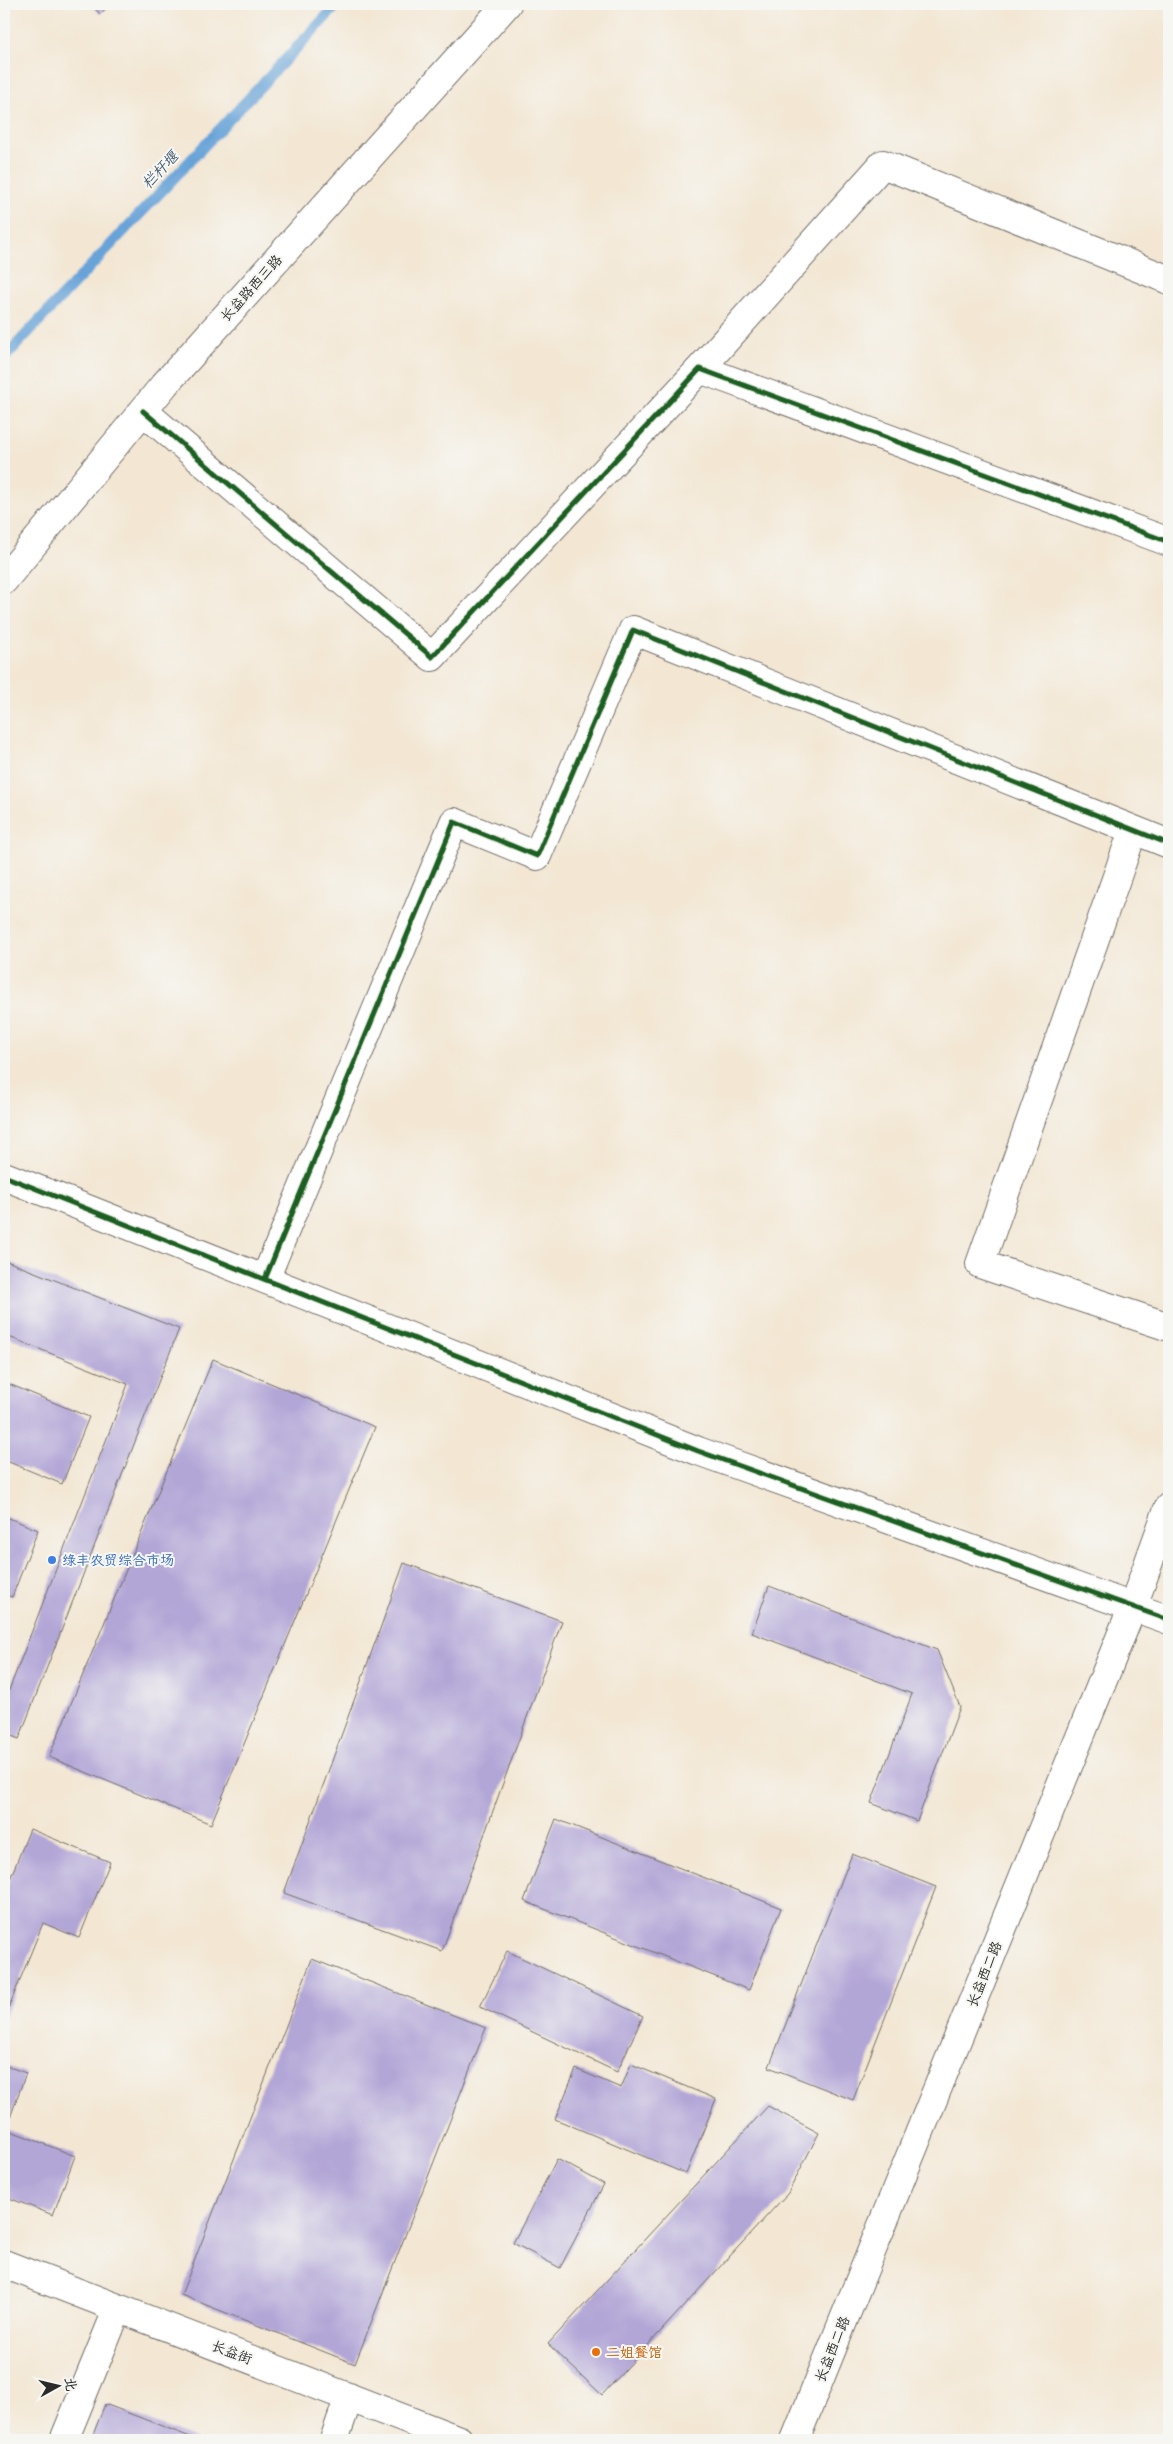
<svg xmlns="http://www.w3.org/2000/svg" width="1173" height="2444" font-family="'Shantell Sans','LXGW WenKai TC',sans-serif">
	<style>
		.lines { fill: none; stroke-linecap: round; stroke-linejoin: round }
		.stream { stroke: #67a3d8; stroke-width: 11 }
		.building { fill: #b2a6d7 }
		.minor-casing { stroke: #716d66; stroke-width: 30 }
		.minor { stroke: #fff; stroke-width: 28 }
		.cycleway-casing { stroke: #f6f6f2; stroke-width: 8 }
		.cycleway { stroke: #1b5e20; stroke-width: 5 }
		.shop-dot { fill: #3f7fe0; stroke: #f6f6f2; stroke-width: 2 }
		.food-dot { fill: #e8710a; stroke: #f6f6f2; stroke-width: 2 }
		.labels { text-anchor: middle; stroke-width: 4; stroke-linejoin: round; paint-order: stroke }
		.street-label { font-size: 14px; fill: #2b2b2b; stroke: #f6f6f2 }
		.shop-label { font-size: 14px; fill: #366cbe; stroke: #f6f6f2; text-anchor: start }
		.food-label { font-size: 14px; fill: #c56008; stroke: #f6f6f2; text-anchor: start }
		.water-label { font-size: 15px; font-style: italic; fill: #435b70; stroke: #f6f6f2 }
	</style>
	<rect width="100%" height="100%" fill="#f6f6f2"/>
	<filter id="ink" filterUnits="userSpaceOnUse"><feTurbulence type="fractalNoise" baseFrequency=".02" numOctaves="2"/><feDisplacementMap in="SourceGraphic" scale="10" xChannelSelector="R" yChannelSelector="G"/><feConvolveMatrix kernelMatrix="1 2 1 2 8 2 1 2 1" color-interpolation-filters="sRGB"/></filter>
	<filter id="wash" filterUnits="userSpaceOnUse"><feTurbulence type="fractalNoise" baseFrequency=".0096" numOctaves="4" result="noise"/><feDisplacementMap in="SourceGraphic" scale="20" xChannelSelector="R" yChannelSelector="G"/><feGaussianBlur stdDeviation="1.12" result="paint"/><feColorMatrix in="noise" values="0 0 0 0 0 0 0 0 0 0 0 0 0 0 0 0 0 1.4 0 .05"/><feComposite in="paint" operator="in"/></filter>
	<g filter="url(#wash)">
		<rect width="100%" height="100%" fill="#f3e7d4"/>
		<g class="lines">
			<path class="stream" d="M4 358 338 4"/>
		</g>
		<g id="blocks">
			<path class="building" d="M91 4H111L100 14Z
				M4 1260 179 1329 19 1739 4 1733V1703L128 1384 4 1335Z
				M213 1359 375 1427 211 1824 49 1757Z
				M4 1382 89 1417 62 1484 4 1460Z
				M4 1516 38 1530 12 1597 4 1594Z
				M404 1563 562 1621 442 1951 284 1893Z
				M769 1586 937 1650 960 1707 917 1821 871 1803 912 1694 752 1633Z
				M556 1819 781 1908 749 1990 524 1901Z
				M30 1829 110 1862 79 1938 43 1923 4 2019V1894Z
				M852 1854 936 1887 853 2100 769 2067Z
				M507 1951 643 2016 617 2072 480 2007Z
				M312 1959 486 2028 355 2364 181 2295Z
				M631 2064 716 2099 686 2174 555 2119 576 2069 621 2088Z
				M4 2065 26 2073 6 2129 75 2156 53 2215 4 2196Z
				M768 2106 819 2133 788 2193 602 2395 548 2344Z
				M557 2159 604 2184 560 2268 513 2243Z
				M105 2404 198 2440H91Z"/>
		</g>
	</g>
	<g filter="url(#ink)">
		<use href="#blocks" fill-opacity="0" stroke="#716d66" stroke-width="1"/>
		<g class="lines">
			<g class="minor-casing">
				<path id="minor" d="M700 369 883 164 1169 280
					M143 411 432 657 700 369 1169 542
					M4 580 165 384 507 4
					M1133 831 980 1264 1169 1327
					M4 1176 698 1451 1169 1620
					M265 1279 454 822 537 856 633 630 1169 844
					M4 2264 459 2440
					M64 2440 118 2308
					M334 2440 349 2397
					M795 2440 1133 1606 1169 1506"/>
			</g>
			<use href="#minor" class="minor"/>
			<g class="cycleway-casing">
				<path id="cycleway" d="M143 411 432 657 700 369 1169 542
					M4 1176 698 1451 1169 1620
					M265 1279 454 822 537 856 633 630 1169 844"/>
			</g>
			<use href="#cycleway" class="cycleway"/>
		</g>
	</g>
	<circle class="shop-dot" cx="52" cy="1560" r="5"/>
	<circle class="food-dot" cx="596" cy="2352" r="5"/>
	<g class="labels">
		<g class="street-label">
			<text transform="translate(251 288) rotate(-48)" y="5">长益路西三路</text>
			<text transform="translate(984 1974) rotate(-68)" y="5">长益西二路</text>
			<text transform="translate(832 2349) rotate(-68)" y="5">长益西二路</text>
			<text transform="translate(232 2352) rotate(21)" y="5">长益街</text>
		</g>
		<g class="shop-label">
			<text x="62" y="1565">绿丰农贸综合市场</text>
		</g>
		<g class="food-label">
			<text x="606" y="2357">二姐餐馆</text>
		</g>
		<g class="water-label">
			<text transform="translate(160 170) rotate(-47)" y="5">栏杆堰</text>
		</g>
	</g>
	<rect width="1173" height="2444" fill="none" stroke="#f6f6f2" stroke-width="20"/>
	<g transform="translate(58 2386) rotate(82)" stroke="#f6f6f2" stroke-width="4" paint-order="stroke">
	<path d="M0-4L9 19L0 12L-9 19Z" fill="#2b2b2b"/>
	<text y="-8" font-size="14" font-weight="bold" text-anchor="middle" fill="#2b2b2b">北</text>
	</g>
</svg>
